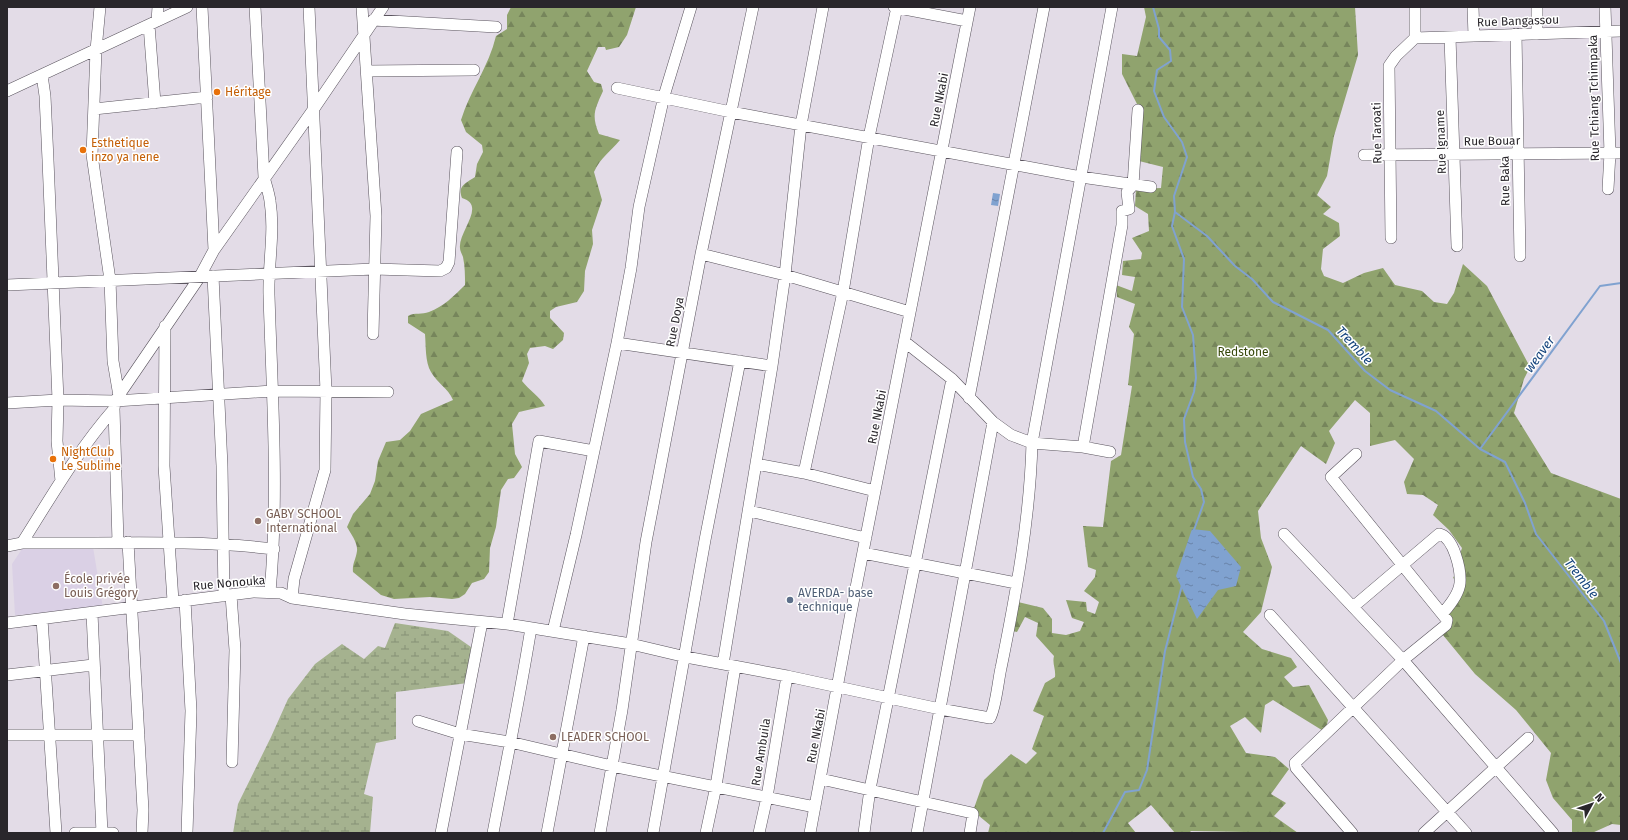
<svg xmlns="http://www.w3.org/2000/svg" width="1628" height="840" font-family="'Fira Sans',sans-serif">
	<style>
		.education { fill: #dad0e5 }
		.forest { fill: url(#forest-firs) }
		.wetland { fill: url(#wetland-marsh) }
		.water { fill: url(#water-ripples) }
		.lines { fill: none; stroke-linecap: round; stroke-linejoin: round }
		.stream { stroke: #80a2d0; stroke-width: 2 }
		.minor-casing { stroke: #5a545e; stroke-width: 12 }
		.minor { stroke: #fff; stroke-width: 11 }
		.food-dot { fill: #e8710a; stroke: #fff; stroke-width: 1.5 }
		.education-dot { fill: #8d6e63; stroke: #fff; stroke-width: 1.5 }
		.service-dot { fill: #5c6f8a; stroke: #fff; stroke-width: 1.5 }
		.labels { text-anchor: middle; stroke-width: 3; stroke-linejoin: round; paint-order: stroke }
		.street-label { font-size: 12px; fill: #29262b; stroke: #fff }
		.food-label { font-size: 12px; fill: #c56008; stroke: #fff; text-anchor: start }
		.park-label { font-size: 12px; fill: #38490b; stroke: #fff }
		.education-label { font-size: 12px; fill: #785e54; stroke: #fff; text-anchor: start }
		.service-label { font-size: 12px; fill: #4e5e75; stroke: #fff; text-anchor: start }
		.water-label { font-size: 13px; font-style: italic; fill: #17467e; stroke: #fff }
	</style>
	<defs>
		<pattern id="forest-firs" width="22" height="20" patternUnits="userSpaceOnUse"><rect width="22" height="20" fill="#90a36e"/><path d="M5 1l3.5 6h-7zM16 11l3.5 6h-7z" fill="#76855b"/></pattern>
		<pattern id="wetland-marsh" width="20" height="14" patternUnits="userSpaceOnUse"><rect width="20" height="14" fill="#a5b28f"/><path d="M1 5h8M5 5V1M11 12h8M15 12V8" fill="none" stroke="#869175"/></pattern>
		<pattern id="water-ripples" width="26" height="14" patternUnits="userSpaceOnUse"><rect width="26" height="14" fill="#80a2d0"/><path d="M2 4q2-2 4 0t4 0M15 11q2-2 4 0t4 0" fill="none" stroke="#6984a9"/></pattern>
	</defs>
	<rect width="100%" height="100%" fill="#e3dce7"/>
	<path class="education" d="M93 547 103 608 15 615 12 564 22 549Z"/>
	<path class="forest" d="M511 7H636L627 35 619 47 606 50 605 47H598L587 71 594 82 601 84 603 91C595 109 591 115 599 134L620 140C610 152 601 157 594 172L602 200 592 230 593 244 585 271 584 291 577 302 556 307 550 311V318L564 333 563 340 553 349 545 346 530 348 527 354 529 363 522 381C529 390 540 397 545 406L519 412 512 424 515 454 522 467 514 478 508 479 501 490 496 527 490 548 489 572 484 579 472 583 465 594 459 598 452 599 430 597 394 599 381 595 353 572C352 564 356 559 357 551 358 543 351 534 347 527L353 514 370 494 375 481 378 461 386 442 400 440 410 431 421 414 453 400C448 388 437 383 431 372 425 362 426 346 425 334L408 323V316C415 312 422 315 429 312 443 307 455 295 465 285 465 276 465 266 463 257 462 254 460 251 460 248 458 232 487 205 462 198 457 186 466 183 475 177L477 164 483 152 482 145 466 132 461 120C470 91 489 66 496 36L507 29V15Z
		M1144 7H1355L1358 55 1334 136 1327 176 1317 195 1331 207 1323 214 1339 223 1340 236 1323 249 1321 269 1324 276 1343 283 1364 273 1383 268 1395 285 1422 291 1434 302 1447 304 1454 293 1463 264 1487 286 1530 367 1524 379 1514 413 1551 473 1621 499V825L1612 824 1592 833H1572V820L1553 798 1546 780 1551 753 1516 710 1475 674 1438 629 1462 584 1453 578 1457 570 1465 573 1463 561 1459 557 1462 548 1449 530 1433 515 1438 505 1423 495 1407 494 1404 482 1414 459 1395 440 1370 446V413L1355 400 1329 431 1335 443 1326 464 1301 446 1258 511 1261 538 1272 567 1261 612 1243 632 1262 649 1291 658 1297 667 1284 677 1293 687 1309 685 1328 720 1325 732 1273 700 1265 705 1261 733 1245 717 1230 726 1246 753 1275 757 1289 769 1271 794 1286 803 1274 816 1298 833 1191 831 1189 833H1175L1151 805 1128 823 1136 833H988L990 825 973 811 984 780 1011 754 1026 764 1037 753 1032 749 1044 716 1033 711 1045 683 1055 677C1056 669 1052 664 1054 656L1036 636 1038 623 1025 617 1017 632 1008 630 1018 602 1043 608 1052 619V633L1066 635 1080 631 1084 622 1072 618 1066 600 1086 602 1087 611 1095 614 1099 602 1084 591 1095 577 1096 570 1088 567 1083 526 1103 527 1111 461 1121 455 1132 386 1128 385 1134 334 1129 327 1135 304 1117 297 1116 285 1132 291 1135 277 1122 275 1123 261 1141 259 1142 253 1132 238 1149 231 1148 214 1135 206 1136 189 1161 188 1163 167 1135 160 1140 110 1122 74V54L1137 56 1146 17Z"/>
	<path class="wetland" d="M395 623 448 631 471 647 468 683 396 692V739L376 743 364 794 373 797 370 833H233L238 804 271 737 288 699 315 664 342 644 364 659 378 646 385 648Z"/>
	<path class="water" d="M993 193 1000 194 998 206 991 205Z
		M1192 529 1210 531 1241 567 1236 586 1218 590 1197 619 1176 576Z"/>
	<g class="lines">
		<path class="stream" d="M1153 7 1159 29V37L1170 50 1171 61 1157 70 1154 91 1164 117 1182 142 1187 157 1174 196 1175 212 1207 236 1235 266 1252 279 1273 302 1328 330 1365 371 1390 390 1436 411 1480 449 1505 462 1525 503 1536 534 1604 621 1621 663
			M1175 212 1172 226 1184 259 1182 307 1193 335 1196 378 1194 392 1184 419 1185 442 1193 477 1201 489 1204 502 1194 530
			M1480 449 1600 286 1621 283
			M1103 833 1125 792 1139 790 1147 770 1165 651 1182 585"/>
		<g class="minor-casing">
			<path id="minor" d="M100 7 96 50 92 155 110 280 113 361 119 396
				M202 7 214 250
				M255 7 264 177C266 185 269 193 270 201 275 232 268 264 269 295 272 393 279 493 270 592
				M362 7 376 216 373 334
				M894 7 967 21
				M1415 7V38
				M1473 7 1474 36
				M1537 7V34
				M1605 7 1610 153 1608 189
				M373 20 496 27
				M157 21 158 7
				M149 25 155 103
				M1516 34 1520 256
				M1450 37 1457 246
				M1415 38 1621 31
				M367 71 474 70
				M42 75 45 96 48 160 58 400 57 441 61 481
				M617 88 731 112 1081 177 1151 187
				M7 91 187 7
				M94 109 207 97
				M1364 155 1621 153
				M1391 238 1389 66 1396 56 1415 38
				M701 254 785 275 910 312
				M213 276 222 466 224 596
				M7 285 374 269 440 271 446 268 449 262 457 152
				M165 326 164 466 173 601
				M905 342 952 379 993 422 1011 435 1032 443 1083 447 1110 452
				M617 343 772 366
				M969 398 1044 7
				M7 403 58 400 115 401 272 391 388 392
				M1083 447 1122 225V211L1129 209 1127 192 1133 185 1138 110
				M756 464 804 473 875 491
				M804 473 843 292 869 137 897 7
				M749 511 866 538
				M1284 534 1403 660 1553 833
				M118 542 114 409 115 401 199 278 214 250 313 110 383 7
				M128 542 143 810 142 833
				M22 543C51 497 78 450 114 409
				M7 546 22 543C106 544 190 539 274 549
				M863 553 1016 583
				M231 595 235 650 232 762
				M292 598 294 579 325 470 326 391 309 7
				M185 600 191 711 187 833
				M1353 607 1439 534C1454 537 1461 570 1460 583 1459 594 1450 605 1443 613
				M92 613 102 833
				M1270 615 1466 833
				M42 619 56 833
				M7 623 253 592 281 593 292 598 405 614 507 624 631 644 686 657 787 676 940 709 990 718C996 707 998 681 1001 668 1016 594 1030 518 1032 443L1112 7
				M507 624 539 441 594 451
				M553 631 576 535 617 343 631 268 639 207 664 96 691 7
				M723 664 772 366 785 275 801 125 823 7
				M7 675 93 665
				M418 721 460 734 510 742 612 766 815 807
				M7 735H139
				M821 779 972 813 973 814 970 833
				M75 833H113
				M441 833 482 622
				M493 833C506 764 520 696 531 628
				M547 833 584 636
				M600 833 622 710 646 542 701 254 753 7
				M653 833 705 540 740 361
				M706 833 716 786 735 667
				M759 833 767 797 787 676
				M810 833 850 618 970 7
				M864 833 870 789 952 379
				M917 833 993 422
				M1352 833 1296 768 1295 763 1403 660 1446 625 1447 620 1331 477 1356 454
				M1424 833 1528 738"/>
		</g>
		<use href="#minor" class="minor"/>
	</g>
	<g class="food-dot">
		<circle cx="217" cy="92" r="4"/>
		<circle cx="83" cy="150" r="4"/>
		<circle cx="53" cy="459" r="4"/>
	</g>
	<g class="education-dot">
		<circle cx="258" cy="521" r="4"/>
		<circle cx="56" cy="586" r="4"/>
		<circle cx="553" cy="737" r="4"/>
	</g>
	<circle class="service-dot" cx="790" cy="600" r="4"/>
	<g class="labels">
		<g class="street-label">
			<text transform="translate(1518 21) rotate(-2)" y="4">Rue Bangassou</text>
			<text transform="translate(1594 98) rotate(-91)" y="4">Rue Tchiang Tchimpaka</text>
			<text transform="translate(939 100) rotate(-79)" y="4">Rue Nkabi</text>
			<text transform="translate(1377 133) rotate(-91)" y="4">Rue Taroati</text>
			<text transform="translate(1492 141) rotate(-1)" y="4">Rue Bouar</text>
			<text transform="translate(1441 142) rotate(-92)" y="4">Rue Igname</text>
			<text transform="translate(1505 181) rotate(-91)" y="4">Rue Baka</text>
			<text transform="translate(675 322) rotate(-79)" y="4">Rue Doya</text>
			<text transform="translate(877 417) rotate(-79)" y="4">Rue Nkabi</text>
			<text transform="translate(229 583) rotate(-5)" y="4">Rue Nonouka</text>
			<text transform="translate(816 736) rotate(-79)" y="4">Rue Nkabi</text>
			<text transform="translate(761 752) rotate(-81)" y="4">Rue Ambuila</text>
		</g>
		<g class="food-label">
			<text x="225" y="96">Héritage</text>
			<text x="91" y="147">Esthetique<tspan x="91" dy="14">inzo ya nene</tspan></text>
			<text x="61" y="456">NightClub<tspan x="61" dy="14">Le Sublime</tspan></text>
		</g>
		<g class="park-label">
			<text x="1243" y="356">Redstone</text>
		</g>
		<g class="education-label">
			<text x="266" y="518">GABY SCHOOL<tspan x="266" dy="14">International</tspan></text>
			<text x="64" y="583">École privée<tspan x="64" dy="14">Louis Grégory</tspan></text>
			<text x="561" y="741">LEADER SCHOOL</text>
		</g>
		<g class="service-label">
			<text x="798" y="597">AVERDA- base<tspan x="798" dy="14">technique</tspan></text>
		</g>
		<g class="water-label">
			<text transform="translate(1355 345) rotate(47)" y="5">Tremble</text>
			<text transform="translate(1539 354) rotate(-54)" y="5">weaver</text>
			<text transform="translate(1582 578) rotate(52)" y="5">Tremble</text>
		</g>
	</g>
	<rect width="1628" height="840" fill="none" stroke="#29262b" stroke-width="16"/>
	<g transform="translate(1592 804) rotate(50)" stroke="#ffffff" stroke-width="3" paint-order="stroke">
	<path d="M0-3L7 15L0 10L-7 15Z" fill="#29262b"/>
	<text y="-6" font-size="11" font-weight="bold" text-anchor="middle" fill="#29262b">N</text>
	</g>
</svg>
